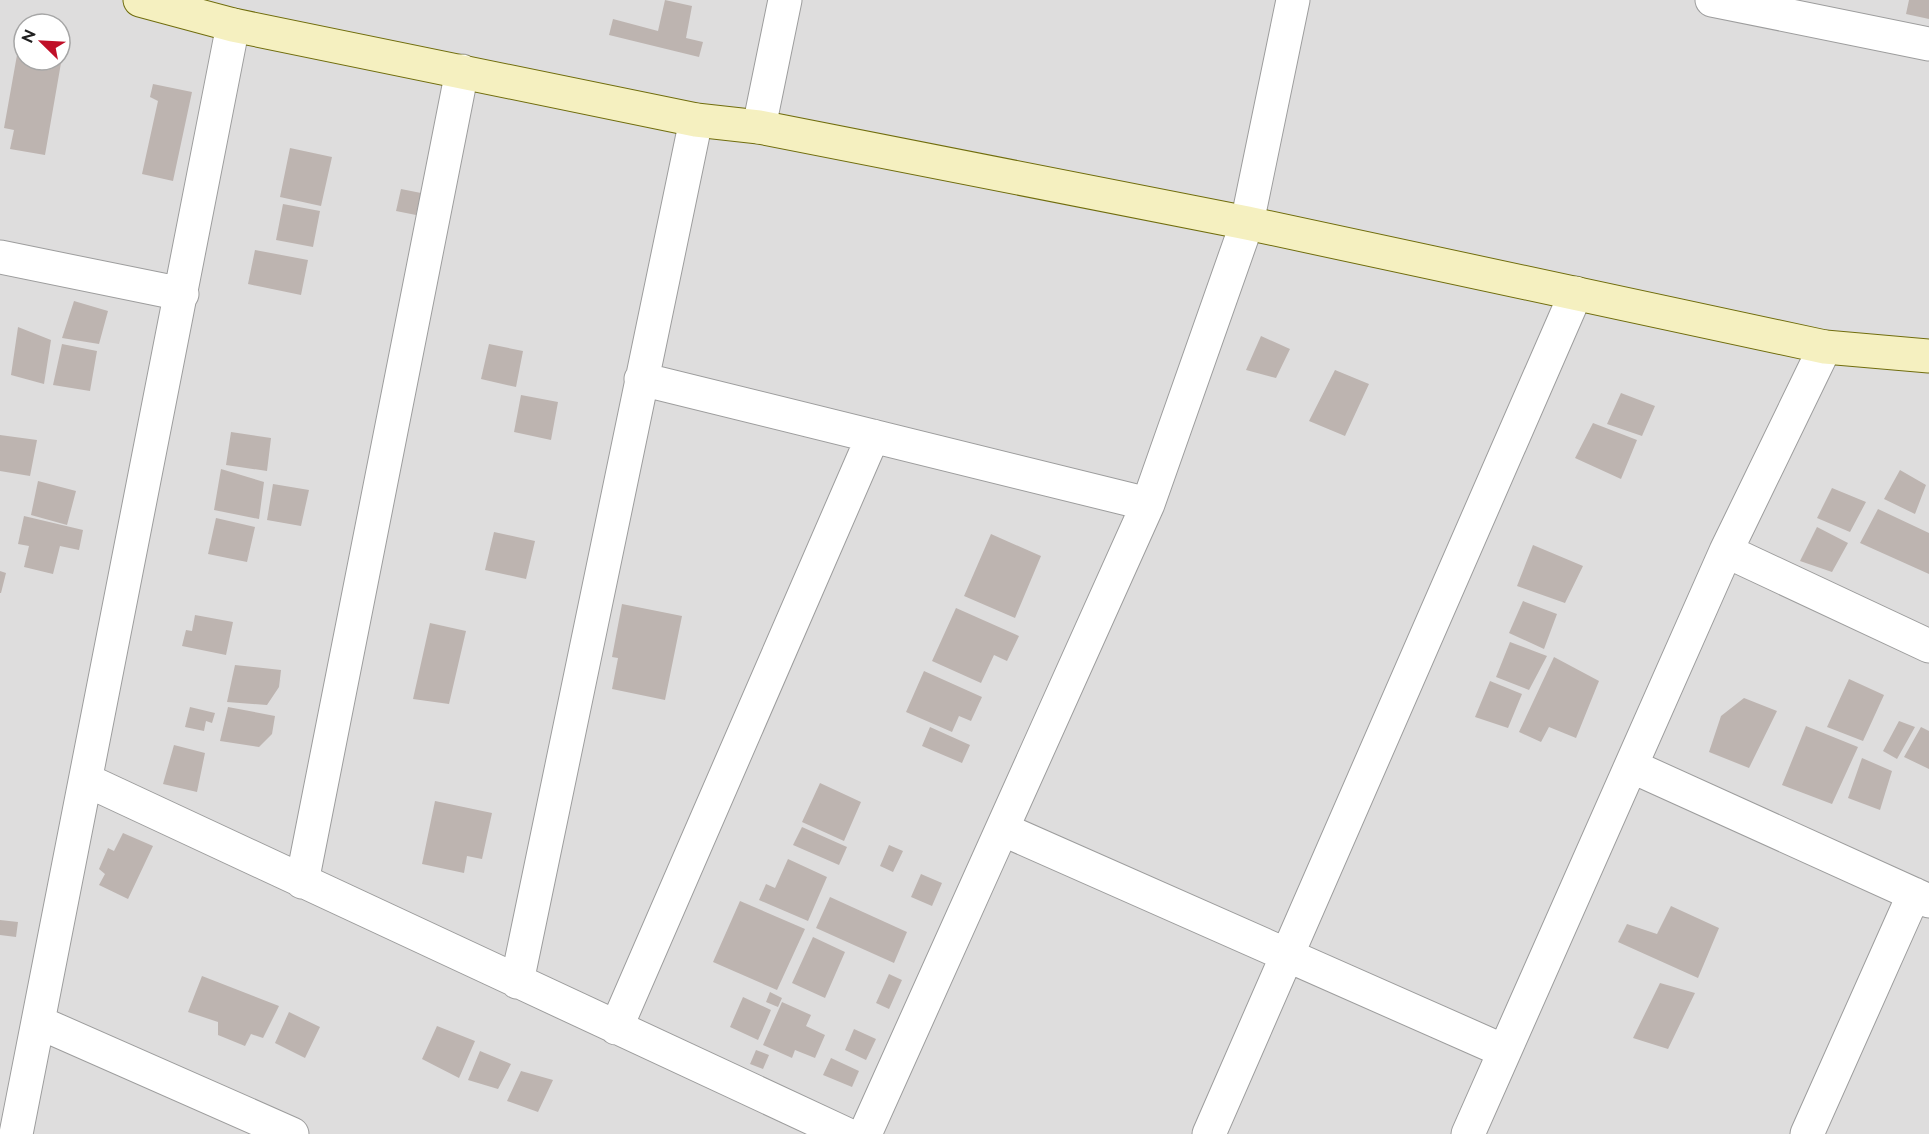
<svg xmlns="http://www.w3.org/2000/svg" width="1929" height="1134" font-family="Raleway,sans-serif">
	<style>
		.residential { fill: #dedddd; fill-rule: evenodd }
		.building { fill: #bdb4b0 }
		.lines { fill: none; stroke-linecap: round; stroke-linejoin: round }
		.street-casing { stroke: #9d9d9d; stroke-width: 35 }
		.secondary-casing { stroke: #706d0d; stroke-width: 35 }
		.street { stroke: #fff; stroke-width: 33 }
		.secondary { stroke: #f5f0c0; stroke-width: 33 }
	</style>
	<rect width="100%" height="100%" fill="#f0ece7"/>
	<path class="residential" d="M0 0H1929V1134H0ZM24 24H60V60H24Z"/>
	<path class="building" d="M665 0 692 6 686 38 703 42 699 57 609 35 613 19 658 31Z
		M1909 0H1929V19L1906 14Z
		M17 55 24 56V60L61 63 45 155 10 149 14 130 4 128Z
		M153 84 192 92 173 181 142 174 158 101 150 97Z
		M290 148 332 157 321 206 280 197Z
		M401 189 421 193 416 215 396 211Z
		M283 204 320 211 313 247 276 240Z
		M255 250 308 260 301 295 248 284Z
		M74 301 108 311 99 344 62 338Z
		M18 327 51 340 44 384 11 375Z
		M1261 336 1290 349 1276 378 1246 370Z
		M62 344 97 351 90 391 53 385Z
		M489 344 523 351 516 387 481 379Z
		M1335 370 1369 384 1345 436 1309 421Z
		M1621 393 1655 406 1642 436 1607 424Z
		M521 395 558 402 551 440 514 432Z
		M1593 423 1637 440 1621 479 1575 458Z
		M231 432 271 438 267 471 226 465Z
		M0 435 37 440 30 476 0 471Z
		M221 469 264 482 259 519 214 510Z
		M1900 470 1926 485 1915 514 1884 499Z
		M38 481 76 491 67 525 31 515Z
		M273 484 309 490 301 526 267 520Z
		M1832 488 1866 502 1850 532 1817 518Z
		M1878 509 1929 533V574L1860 543Z
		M24 516 83 530 79 550 60 546 53 574 24 567 29 546 18 544Z
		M216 518 255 527 247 562 208 554Z
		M1817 527 1848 543 1832 572 1800 561Z
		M494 532 535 541 526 579 485 570Z
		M991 534 1041 556 1015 618 964 596Z
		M1533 545 1583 566 1565 603 1517 586Z
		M0 571 6 573 1 593H0Z
		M1523 601 1557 614 1544 649 1509 633Z
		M622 604 682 616 665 700 612 689 618 658 612 657Z
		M956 608 1019 636 1007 661 994 655 981 683 932 661Z
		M195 615 233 622 226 655 182 646 186 630 192 631Z
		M430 623 466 631 449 704 413 699Z
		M1510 642 1547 656 1529 690 1496 677Z
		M1554 657 1599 681 1576 738 1549 727 1541 742 1519 732Z
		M235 665 281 670 279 687 267 705 227 702Z
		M924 671 982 697 971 721 959 716 952 732 906 712Z
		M1849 679 1884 695 1863 741 1827 727Z
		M1490 681 1522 694 1508 728 1475 717Z
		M1744 698 1777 711 1749 768 1709 752 1721 716Z
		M190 707 215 713 212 723 206 721 204 731 185 727Z
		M228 707 275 716 272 734 259 747 220 741Z
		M1899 721 1915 727 1897 759 1883 751Z
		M1806 726 1858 747 1832 804 1782 785Z
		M930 727 970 745 962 763 922 746Z
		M1921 727 1929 731V769L1904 757Z
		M174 745 205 753 197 792 163 784Z
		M1862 758 1892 771 1880 810 1848 798Z
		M820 783 861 802 844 841 802 822Z
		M435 801 492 813 482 859 467 856 464 873 422 864Z
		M802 827 847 847 839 865 793 845Z
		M123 833 153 846 128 899 99 885 105 874 99 869 108 848 114 851Z
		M889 845 903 851 893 872 880 866Z
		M788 859 827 877 808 921 759 900 766 884 775 888Z
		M921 874 942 883 932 906 911 897Z
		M830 897 907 932 894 963 816 928Z
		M740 901 805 929 777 990 713 962Z
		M1671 906 1719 928 1698 978 1618 942 1627 924 1657 934Z
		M0 920 18 922 16 937 0 935Z
		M813 937 845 952 825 998 792 983Z
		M889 974 902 980 889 1009 876 1003Z
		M202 976 279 1006 263 1038 251 1034 245 1046 218 1035V1022L188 1012Z
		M1660 983 1695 993 1668 1049 1633 1038Z
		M770 992 782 998 778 1007 766 1002Z
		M743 997 771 1010 758 1040 730 1027Z
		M782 1002 811 1015 806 1026 825 1035 815 1058 795 1050 792 1058 763 1045Z
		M289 1012 320 1027 305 1058 275 1043Z
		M437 1026 475 1041 459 1078 422 1059Z
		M854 1029 876 1039 866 1060 845 1050Z
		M756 1050 769 1055 763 1069 750 1064Z
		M480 1051 511 1064 498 1089 468 1080Z
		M831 1058 859 1071 852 1087 823 1075Z
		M521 1071 553 1080 538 1112 507 1101Z"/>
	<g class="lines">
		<g class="street-casing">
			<path id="street" d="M1712 0 1929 44
				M759 127 785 0
				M0 257 182 294
				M641 379 1148 504
				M1726 551 1929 646
				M1631 766 1929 901
				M86 780 846 1134
				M1002 829 1504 1051
				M302 882 462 71
				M517 982 696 120
				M38 1022 292 1134
				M616 1028 873 436
				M16 1134 233 25
				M865 1134 1148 504 1247 223 1293 0
				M1209 1134 1576 293
				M1468 1134 1726 551 1825 347
				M1807 1134 1914 894"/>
		</g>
		<g class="secondary-casing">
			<path id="secondary" d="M140 0 233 25 696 120 759 127 1247 223 1825 347 1929 356"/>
		</g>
		<use href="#street" class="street"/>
		<use href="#secondary" class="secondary"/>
	</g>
	<g transform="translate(42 42) rotate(294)"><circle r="28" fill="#ffffff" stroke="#a6a6a6" stroke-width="1.5"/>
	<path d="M0-4.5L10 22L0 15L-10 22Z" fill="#c00f28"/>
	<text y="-9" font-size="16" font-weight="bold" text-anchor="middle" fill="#202020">N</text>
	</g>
</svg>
